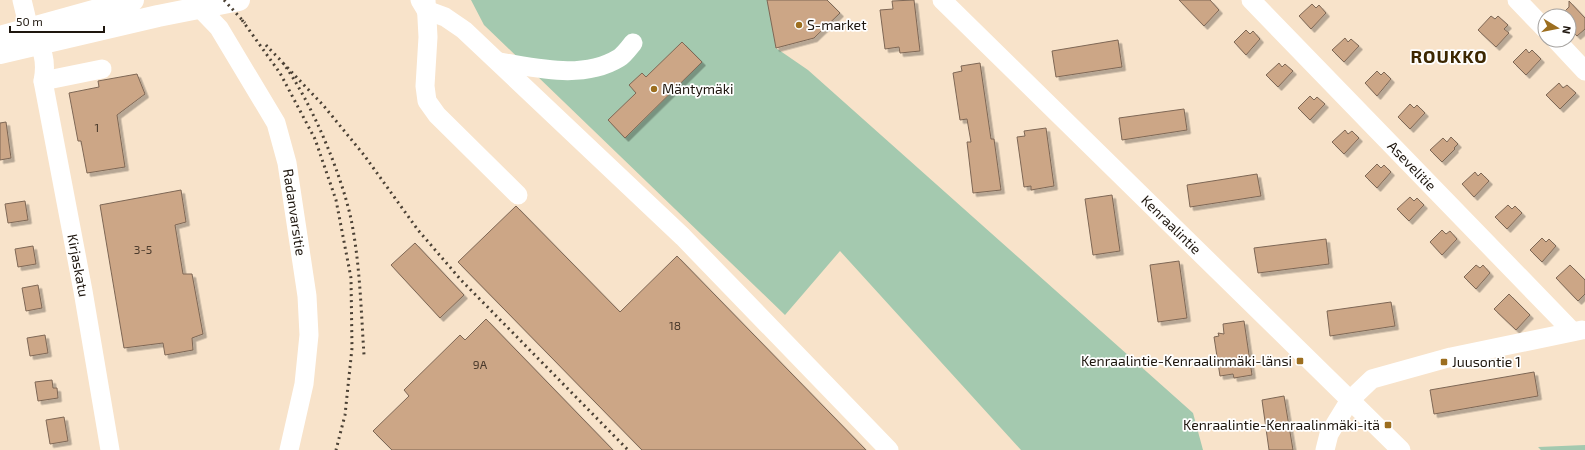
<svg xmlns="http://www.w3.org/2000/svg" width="1585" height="450" font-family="'Exo 2',sans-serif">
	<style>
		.green { fill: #a4c9af }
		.building { fill: #cca686; stroke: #7e6755; filter: url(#shadow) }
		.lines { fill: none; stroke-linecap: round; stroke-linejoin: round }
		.minor { stroke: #fff; stroke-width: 19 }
		.major { stroke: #fff; stroke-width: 22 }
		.rail { stroke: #4b4135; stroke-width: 3; stroke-dasharray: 2 4; stroke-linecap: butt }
		.poi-dot { fill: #9c6e1f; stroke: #fff; stroke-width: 1.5 }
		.labels { text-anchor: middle; stroke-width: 3.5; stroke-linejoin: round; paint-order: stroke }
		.number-label { font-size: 12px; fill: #4a3a2c }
		.poi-label { font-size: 14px; fill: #1e160e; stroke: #fff; text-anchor: start }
		.street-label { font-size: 14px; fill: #1e160e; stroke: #fff }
		.district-label { font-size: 18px; font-weight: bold; letter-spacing: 1px; fill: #3c2701; stroke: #fff }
	</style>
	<defs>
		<filter id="shadow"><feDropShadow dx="3.5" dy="3.5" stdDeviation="0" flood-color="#0004"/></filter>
	</defs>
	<rect width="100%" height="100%" fill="#f8e3ca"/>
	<path class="green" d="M471 0H770L776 48 808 70 1193 413 1203 450H1021L840 251 785 315 484 25Z
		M1585 445V450H1541L1538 447Z"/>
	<path class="building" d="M767 0H827L840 13 814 38 776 48Z
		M914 0 920 51 900 53 899 47 885 49 880 10 893 9 892 1Z
		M1179 0H1210L1219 10 1204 26Z
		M1569 1 1585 18V29L1577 36 1569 28V16H1560L1569 7Z
		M1312 4 1316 8 1319 5 1326 13 1311 29 1299 16Z
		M1491 16 1495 19 1498 16 1508 25 1504 29 1509 33 1496 47 1478 30Z
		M1246 30 1250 34 1253 31 1260 39 1246 55 1234 42Z
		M1345 38 1348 42 1351 39 1359 46 1344 62 1332 50Z
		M1118 40 1122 67 1056 77 1052 51Z
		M682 42 702 62 625 138 608 120 636 93 629 85 642 73 646 77Z
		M1526 49 1529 53 1532 50 1541 59 1526 75 1513 62Z
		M980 63 991 139H994L1001 190 973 193 967 142H971L967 119 960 120 953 73 962 71 961 66Z
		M1279 63 1282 67 1285 64 1293 71 1278 87 1266 75Z
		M1377 71 1381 75 1384 72 1391 79 1377 96 1365 83Z
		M137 74 145 94 117 115 125 167 87 173 81 141H78L69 93 99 87 98 81Z
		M1559 83 1563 88 1567 85 1576 93 1560 109 1546 95Z
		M1310 96 1314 100 1317 97 1325 104 1310 120 1298 108Z
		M1410 104 1414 108 1417 105 1425 113 1410 129 1398 117Z
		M1184 109 1187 130 1122 140 1119 118Z
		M6 122 11 158 0 160V123Z
		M1046 128 1054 186 1031 190V186L1024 187 1017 137 1025 136 1024 131Z
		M1345 130 1348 134 1352 131 1359 138 1344 154 1332 142Z
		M1451 137 1458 144 1454 148 1455 149 1442 162 1430 150 1443 138 1447 142Z
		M1377 164 1381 168 1384 165 1391 172 1377 188 1365 176Z
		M1475 172 1478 176 1481 173 1489 181 1474 197 1462 184Z
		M1257 174 1261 196 1190 207 1187 185Z
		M181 190 186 222 175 225 183 274H192L203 334 192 338 193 350 165 355 163 343 124 348 100 205Z
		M1112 195 1120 251 1093 255 1085 199Z
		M1410 197 1414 201 1417 198 1424 205 1409 221 1397 209Z
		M25 201 28 220 8 223 5 204Z
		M1508 205 1512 209 1515 206 1522 213 1507 229 1495 217Z
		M516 206 620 312 677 256 866 450H642L458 262Z
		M1442 230 1446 234 1450 231 1457 239 1442 255 1430 242Z
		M1542 238 1546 242 1549 239 1556 246 1542 262 1530 250Z
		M1326 239 1329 264 1258 273 1254 248Z
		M415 243 464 295 440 318 391 265Z
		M33 246 36 264 18 267 15 249Z
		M1179 261 1187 318 1158 322 1150 265Z
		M1476 265 1480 268 1483 265 1490 273 1476 289 1464 277Z
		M1570 265 1585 280V294L1578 301 1556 278Z
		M38 285 42 308 26 311 22 288Z
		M1509 294 1530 315 1516 330 1494 309Z
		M1391 302 1395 326 1330 336 1327 311Z
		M486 319 613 450H392L373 431 409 396 404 390 460 335 465 340Z
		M1244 321 1252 375 1234 378 1233 374 1220 376 1214 337 1219 336 1218 333 1224 334 1223 324Z
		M45 335 48 353 30 356 27 338Z
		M1534 372 1538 396 1434 414 1430 390Z
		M52 380 53 388H57L58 398 38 401 35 382Z
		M1284 396 1293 450H1269L1262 400Z
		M64 417 68 441 50 444 46 420Z"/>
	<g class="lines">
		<g class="minor">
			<path d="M22 0 29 29 28 44"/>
			<path id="s1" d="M192 0 219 28 276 123 287 163 307 296 309 335 304 384 289 450"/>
			<path d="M420 0 426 10 445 17 464 30 683 237 889 450"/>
			<path d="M426 0 428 37 425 86 427 101 437 115 518 195"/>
			<path id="s2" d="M942 0 1401 450"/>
			<path id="s3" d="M1251 0 1572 331"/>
			<path d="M1517 0 1545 29"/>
			<path id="s4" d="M31 32C43 48 47 61 43 81L83 291 110 450"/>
			<path d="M1556 40 1585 71"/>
			<path d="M499 62C537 68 583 80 619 58 624 55 629 48 633 43"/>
			<path d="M43 81 102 69"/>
			<path d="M1325 450 1329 434 1350 400 1372 379 1451 357 1582 330"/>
		</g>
		<path class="major" d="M0 37 133 0
			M0 53 158 16 239 0"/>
		<path class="rail" d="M224 0 245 23
			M242 20 280 73 315 139 336 200 351 278 352 348 345 415 336 450
			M266 45C271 51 278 57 283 63 311 101 341 173 351 219 360 263 361 310 364 355
			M283 63 323 105 364 155 418 230 461 280 628 450"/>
	</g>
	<g class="poi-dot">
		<circle cx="799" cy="25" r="4"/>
		<circle cx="654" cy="89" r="4"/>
		<rect x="1296" y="357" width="8" height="8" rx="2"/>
		<rect x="1440" y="358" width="8" height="8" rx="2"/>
		<rect x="1384" y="421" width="8" height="8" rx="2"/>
	</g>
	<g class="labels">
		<g class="number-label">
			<text x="97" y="132">1</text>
			<text x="143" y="254">3-5</text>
			<text x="675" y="330">18</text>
			<text x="480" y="369">9A</text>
		</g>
		<g class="poi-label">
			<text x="807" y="30">S-market</text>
			<text x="662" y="94">Mäntymäki</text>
			<text x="1292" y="366" text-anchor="end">Kenraalintie-Kenraalinmäki-länsi</text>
			<text x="1452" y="367">Juusontie 1</text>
			<text x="1380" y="430" text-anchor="end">Kenraalintie-Kenraalinmäki-itä</text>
		</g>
		<g class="street-label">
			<text dy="5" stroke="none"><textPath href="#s3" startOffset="231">Asevelitie</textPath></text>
			<text dy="5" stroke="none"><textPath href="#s1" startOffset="241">Radanvarsitie</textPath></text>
			<text dy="5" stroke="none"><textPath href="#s2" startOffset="321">Kenraalintie</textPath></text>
			<text dy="5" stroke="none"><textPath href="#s4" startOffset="240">Kirjaskatu</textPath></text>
		</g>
		<g class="district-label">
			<text x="1449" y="63">ROUKKO</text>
		</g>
	</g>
	<g transform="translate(1557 28) rotate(100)"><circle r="19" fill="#ffffff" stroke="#a5a29f"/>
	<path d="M0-3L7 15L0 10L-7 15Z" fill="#9c6e1f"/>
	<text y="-6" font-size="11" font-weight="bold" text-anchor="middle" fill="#1e160e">N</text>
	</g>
	<path d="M10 26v6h94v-6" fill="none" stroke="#1e160e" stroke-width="2"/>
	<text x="16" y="26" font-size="12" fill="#1e160e" stroke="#ffffff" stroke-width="3" paint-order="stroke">50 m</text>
</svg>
